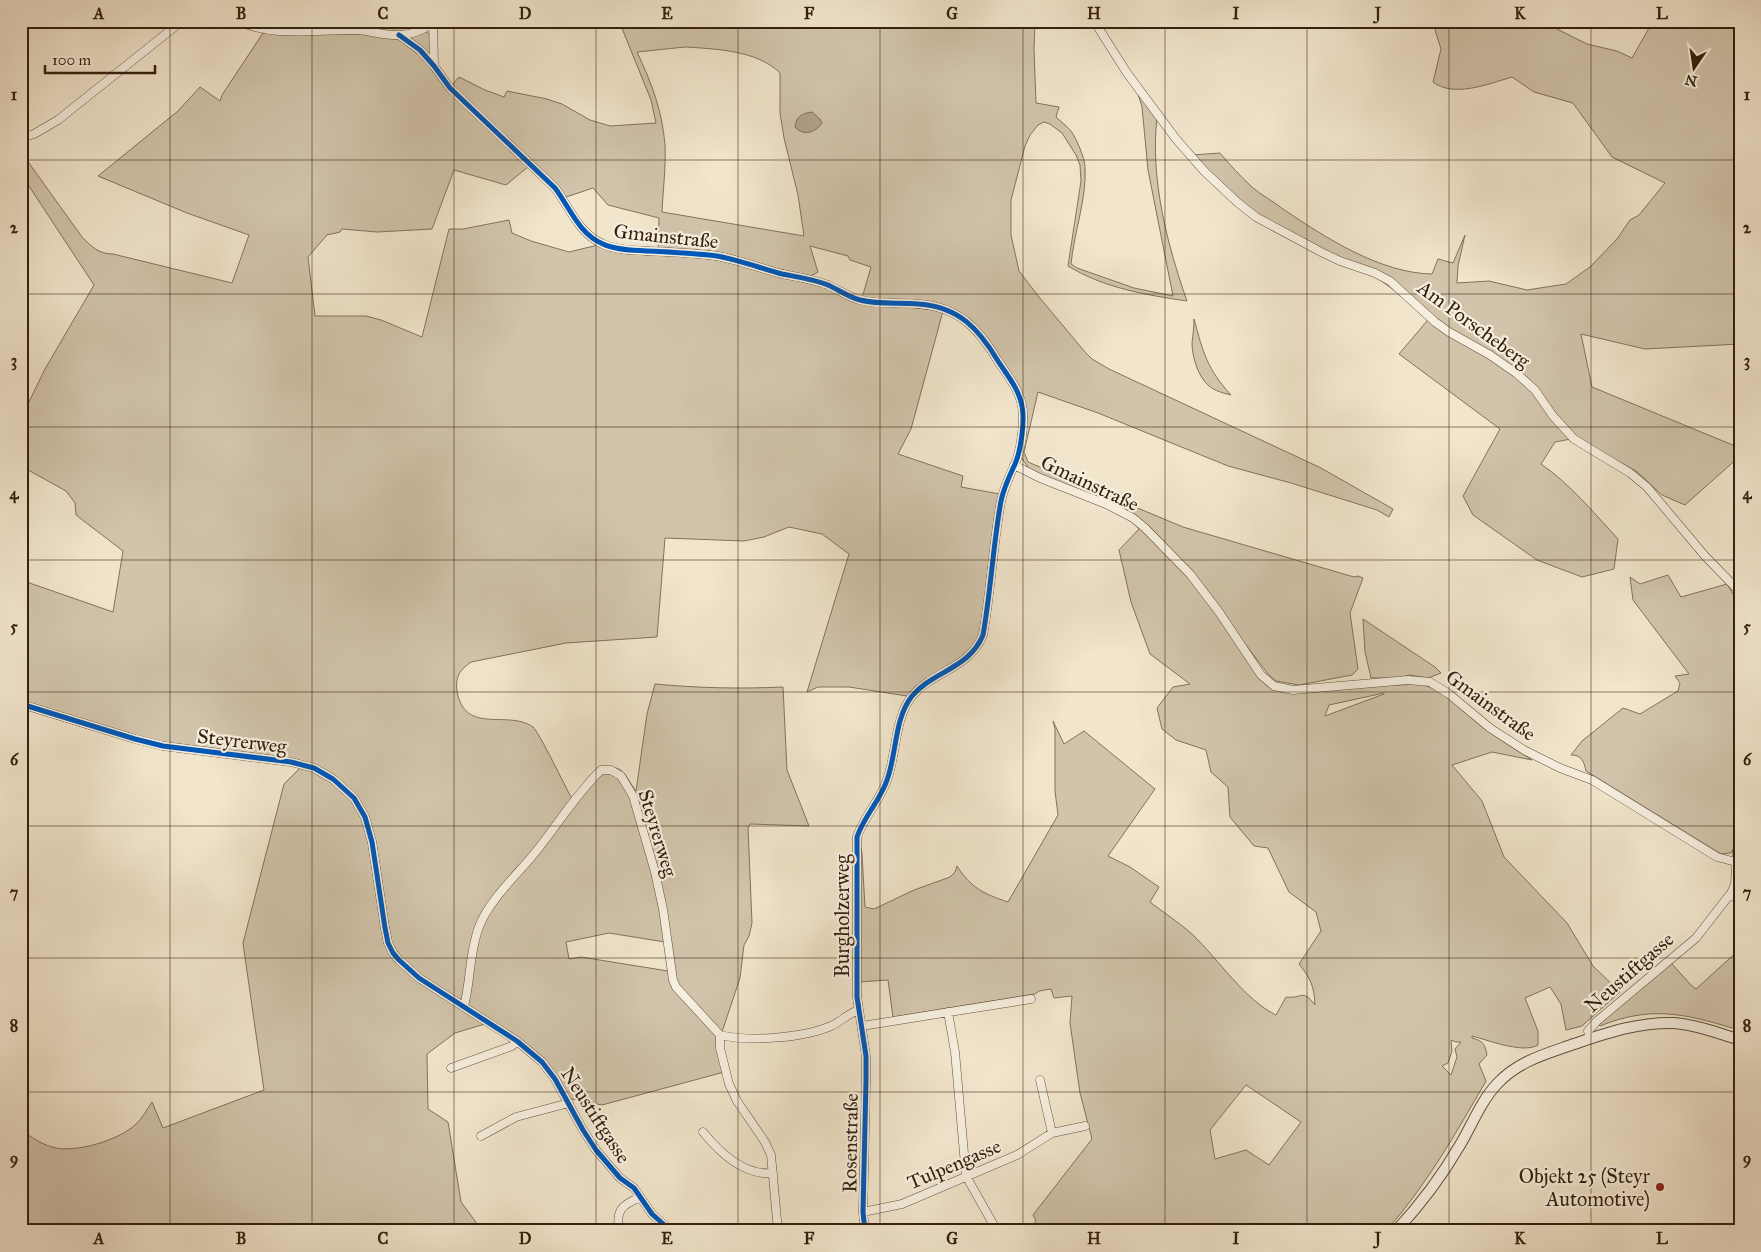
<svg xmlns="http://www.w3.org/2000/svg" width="1761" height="1252" font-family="'IM FELL Great Primer',serif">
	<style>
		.green { fill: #d1c4ab; stroke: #82725c; fill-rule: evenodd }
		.water { fill: #b1a28b; stroke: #7f6e58 }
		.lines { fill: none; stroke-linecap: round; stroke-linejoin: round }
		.minor-casing { stroke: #63513c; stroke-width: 9 }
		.tertiary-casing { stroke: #63513c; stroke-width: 12 }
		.minor { stroke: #f6eede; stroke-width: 8 }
		.tertiary { stroke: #f6eede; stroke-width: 10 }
		.cycleway-casing { stroke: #f6eede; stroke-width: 8 }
		.cycleway { stroke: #0057b8; stroke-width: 5 }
		.grid { fill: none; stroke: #34200c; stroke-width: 1; stroke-opacity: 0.55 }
		.poi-dot { fill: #8f2418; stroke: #f6eede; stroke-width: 2 }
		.labels { text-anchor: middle; stroke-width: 4.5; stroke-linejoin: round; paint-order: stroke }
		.street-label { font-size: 20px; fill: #34200c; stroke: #f6eede }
		.poi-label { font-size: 20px; fill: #34200c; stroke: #f6eede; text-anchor: end }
		.neatline { fill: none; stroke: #34200c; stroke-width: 2 }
		.grid-label { font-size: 16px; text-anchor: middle; font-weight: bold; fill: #34200c }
	</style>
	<rect width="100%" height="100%" fill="#f1e5cc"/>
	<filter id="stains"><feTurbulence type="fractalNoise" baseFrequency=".004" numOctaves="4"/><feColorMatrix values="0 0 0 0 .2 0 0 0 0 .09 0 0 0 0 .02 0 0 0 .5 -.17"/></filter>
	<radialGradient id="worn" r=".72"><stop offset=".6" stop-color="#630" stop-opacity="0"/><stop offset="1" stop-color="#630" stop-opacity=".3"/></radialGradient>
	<path class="green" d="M318 21H429L415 29 401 32 318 27Z
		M619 21H1035L1034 49 1036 103 1059 107 1056 117C1061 122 1067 126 1071 131 1076 138 1085 158 1085 167 1087 197 1074 233 1071 264L1077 268 1134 288 1173 296 1148 170 1142 107 1137 91 1157 118C1150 178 1167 244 1187 301 1146 295 1104 288 1068 266L1081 181 1080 165 1076 155 1062 133 1050 124 1044 122 1038 125 1030 135 1025 146 1011 200V235L1019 271 1039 297 1085 352 1092 359 1109 369 1321 468 1393 509 1389 517 1377 510 1291 483 1228 466 1098 413 1038 392 1024 452 1028 462 1183 527 1354 577 1358 576 1363 578 1350 613 1358 669 1352 675 1299 685 1276 681 1268 674 1183 562 1151 528 1133 515 1030 470 1021 457 1025 411 981 331 972 321 953 310 862 298 871 267 850 260 848 256 810 246 818 272 809 277 723 254 658 250 659 218 608 205 593 188 566 197 550 179 452 85 459 77 485 90 504 97 507 91 547 99 562 104 590 120 610 126 656 123 651 100ZM685 47C715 49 757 50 780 73V113L784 138 798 195 804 236 662 212C663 190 666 167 665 145 662 110 652 84 637 52Z
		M1436 21H1541L1587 44 1617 51 1632 58 1653 21H1740V344L1645 349 1581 334 1592 387 1740 448V456L1685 505 1662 495 1636 471 1576 438 1555 442 1541 464C1570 484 1594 513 1618 539L1614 569 1582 577 1537 560 1473 515 1463 496 1500 429 1399 354 1427 321V315L1363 267 1344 260 1254 213 1192 155 1220 153C1230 165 1240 176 1252 187 1261 195 1273 201 1283 209 1326 238 1380 273 1432 274L1438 259 1453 263 1465 235 1458 266 1457 283 1489 281 1527 290 1566 284 1590 267 1617 239 1630 220 1639 215 1665 183 1612 157 1573 103 1534 92 1512 77C1488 84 1454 98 1433 82L1441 49 1435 30Z
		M425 31 430 35V56L408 39 409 37Z
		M263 33 367 34 388 36 400 40 423 58 528 167 506 185 454 170 432 229 377 232 342 229 340 232 327 235 308 257 315 316H366L381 320 422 337 449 229H463L509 220 512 233 531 241 569 252 598 245 664 254 722 260 819 285 855 301 943 311 911 429 898 454 963 476 961 487 1000 494 981 632C967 664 931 673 907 696L849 687H818L807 692 849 554 822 534 789 527 764 537 744 541 665 538 657 637 566 643 471 662C460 670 455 676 457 691 465 736 507 709 533 727 539 732 566 788 572 799L599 768C625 764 623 774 636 791L647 714 655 684C698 688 740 689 783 687L787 770 809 826 750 824 748 828 752 923 749 936 744 945 740 978 722 1032V1048L728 1071 602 1105 562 1097 546 1072 522 1048 485 1024 455 1033 427 1054 428 1109 448 1122 461 1202 478 1225V1231H21V1130C31 1137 41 1144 52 1147 74 1154 120 1140 136 1124 143 1118 147 1109 152 1102L163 1128 264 1090 243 943 284 784 303 765 227 754 93 730 21 708V580L113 612 123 551 76 515 75 503 66 491 21 466V418L45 369 94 285 21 174V152L82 237C92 247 99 254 113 254L232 283 249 235 187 213 98 176 178 111 200 87 220 101 222 95ZM609 933 665 942 668 971 581 957 569 959 566 942Z
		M1194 319C1203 352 1207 369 1231 395 1223 393 1215 391 1209 386 1198 377 1192 356 1192 343 1193 335 1194 327 1194 319Z
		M1131 521 1136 523 1175 561 1208 602 1267 686C1293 698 1319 690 1347 688 1372 686 1397 685 1421 684 1446 691 1461 710 1481 726 1497 738 1515 749 1532 760L1492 752 1452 765 1482 801 1504 857 1567 923 1593 966 1620 992 1582 1026 1566 1030 1561 1004 1550 987 1525 998 1538 1031V1045C1523 1054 1488 1040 1472 1036V1038C1483 1041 1485 1044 1487 1055L1479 1064 1486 1081C1456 1133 1426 1186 1386 1231H1026L1036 1221 1033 1215 1092 1139 1080 1093 1070 1023 1072 996 1054 998 1051 989 1039 991 1035 994 893 1017 888 980 859 982 860 843 862 854 865 907 874 909 914 890 950 877 955 872 957 866C971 888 984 894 1008 902L1058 815 1055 791V729L1053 721 1064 744 1084 731 1155 789 1108 856 1130 867 1159 887 1150 902C1164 913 1180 923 1193 935 1218 959 1245 1000 1276 1015L1286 997C1303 999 1302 988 1315 1005 1314 986 1311 979 1299 964L1321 931 1316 912 1289 892 1268 848 1254 846 1230 817 1228 787 1211 772 1206 750 1176 740 1162 729 1157 708 1173 687 1190 684 1150 654 1131 602 1119 550 1139 529ZM1384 693V694L1325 716 1329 705ZM1451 1040 1456 1042H1461L1455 1049 1457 1057 1451 1075 1442 1066 1448 1063 1452 1051ZM1246 1085 1301 1122 1269 1165 1246 1150 1215 1159 1210 1130Z
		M1668 575 1681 597 1727 584 1740 605V837L1731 853 1721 854 1586 771C1584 762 1582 755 1571 755L1582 741 1623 708 1640 714 1678 691 1680 683 1675 676 1689 674 1633 600 1630 577 1640 584Z
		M1363 619 1435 667 1441 673 1428 678 1409 675 1400 678H1371L1365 652Z
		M1740 949V1021L1732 1028C1683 1013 1649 1006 1600 1026L1598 1022 1671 963 1691 985 1696 989Z"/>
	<path class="water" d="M812 112 820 119 822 123C816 132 804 137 795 127 796 117 802 113 812 112Z"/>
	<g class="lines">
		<g class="minor-casing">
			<path id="minor" d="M238 21C274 38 318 29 357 30 371 31 386 36 399 35 411 35 423 30 432 23
				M433 21 434 66
				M1094 21 1127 73 1176 139 1204 171 1237 202 1256 217 1323 253 1340 261 1375 273 1390 281 1435 322 1449 332 1490 355 1516 373 1535 390 1553 416 1574 439 1630 473 1647 487 1705 556 1740 592
				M399 35 420 50 434 66 450 88 555 188C570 208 579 234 603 244 616 250 632 250 646 251 669 252 693 253 717 256 739 260 760 268 782 274 797 277 813 279 828 285 839 290 848 297 860 300 880 305 899 302 919 304 959 307 979 329 998 361 1007 375 1019 389 1022 406 1025 421 1021 450 1015 464 1009 477 1004 487 1001 501 993 545 991 590 983 635 969 669 933 671 912 696 894 719 897 753 887 780 880 801 864 816 857 837V997L866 1056V1081L863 1212 865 1231
				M21 138 34 134 58 120 182 21
				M1014 465 1040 478 1106 504 1133 518 1145 528 1190 574 1219 612 1261 675 1274 686 1293 690 1408 680 1430 682 1449 694 1490 728 1524 750 1560 768 1592 780 1717 857 1736 862
				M21 704 135 739 163 746 291 762 314 768 333 779 354 798 365 817 372 842 385 928 388 943 393 953 399 960 419 978 517 1041 542 1062 555 1079 583 1130 596 1150 620 1178 634 1188 652 1214 671 1231
				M21 743 23 756 21 767
				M1731 893 1740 903
				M464 1006C471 980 469 953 479 927 489 900 516 876 534 854 557 826 575 795 601 770H611L621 776 633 796 655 872 663 909 673 980 676 987 720 1035
				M948 1012 955 1052 966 1176 997 1231
				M862 1026 1031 999
				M720 1035V1048L729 1084 737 1101 765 1142 771 1155 778 1231
				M720 1035C749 1042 803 1038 831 1026 840 1022 848 1014 858 1010
				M1590 1039 1588 1031 1597 1021 1696 938 1731 893 1735 884 1737 851 1740 844
				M451 1068 512 1046 517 1041
				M1040 1080 1052 1133
				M703 1132C720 1153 745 1176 773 1173
				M481 1136 516 1117 569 1103
				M863 1212 902 1204 1017 1155 1052 1133 1085 1126
				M619 1231C616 1211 621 1205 639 1198"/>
		</g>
		<g class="tertiary-casing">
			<path id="tertiary" d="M1396 1231C1420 1205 1442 1176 1460 1145 1472 1125 1481 1101 1497 1084 1518 1061 1546 1054 1574 1044 1607 1033 1638 1022 1674 1023 1697 1025 1718 1033 1740 1040"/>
		</g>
		<use href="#minor" class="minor"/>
		<use href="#tertiary" class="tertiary"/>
		<g class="cycleway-casing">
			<path id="cycleway" d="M399 35 420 50 434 66 450 88 555 188C570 208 579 234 603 244 616 250 632 250 646 251 669 252 693 253 717 256 739 260 760 268 782 274 797 277 813 279 828 285 839 290 848 297 860 300 880 305 899 302 919 304 959 307 979 329 998 361 1007 375 1019 389 1022 406 1025 421 1021 450 1015 464 1009 477 1004 487 1001 501 993 545 991 590 983 635 969 669 933 671 912 696 894 719 897 753 887 780 880 801 864 816 857 837V997L866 1056V1081L863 1212 865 1231
				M21 704 135 739 163 746 291 762 314 768 333 779 354 798 365 817 372 842 385 928 388 943 393 953 399 960 419 978 517 1041 542 1062 555 1079 583 1130 596 1150 620 1178 634 1188 652 1214 671 1231"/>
		</g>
		<use href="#cycleway" class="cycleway"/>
	</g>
	<path class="grid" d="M170 21V1231M312 21V1231M454 21V1231M596 21V1231M738 21V1231M880 21V1231M1023 21V1231M1165 21V1231M1307 21V1231M1449 21V1231M1591 21V1231M21 160H1740M21 294H1740M21 427H1740M21 560H1740M21 692H1740M21 826H1740M21 958H1740M21 1092H1740"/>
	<circle class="poi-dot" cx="1660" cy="1187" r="5"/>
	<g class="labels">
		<g class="street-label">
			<text transform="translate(666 236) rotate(6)" y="7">Gmainstraße</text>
			<text transform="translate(1474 324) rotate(36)" y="7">Am Porscheberg</text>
			<text transform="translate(1090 483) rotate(25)" y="7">Gmainstraße</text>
			<text transform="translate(1491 705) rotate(36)" y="7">Gmainstraße</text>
			<text transform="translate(242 741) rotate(7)" y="7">Steyrerweg</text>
			<text transform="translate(658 833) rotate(73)" y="7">Steyrerweg</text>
			<text transform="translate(842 916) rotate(-90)" y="7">Burgholzerweg</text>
			<text transform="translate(1629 972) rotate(-41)" y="7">Neustiftgasse</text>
			<text transform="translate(596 1115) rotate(57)" y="7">Neustiftgasse</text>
			<text transform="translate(850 1143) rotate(-89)" y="7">Rosenstraße</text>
			<text transform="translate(954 1164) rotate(-23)" y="7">Tulpengasse</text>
		</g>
		<g class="poi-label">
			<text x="1650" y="1183">Objekt 25 (Steyr<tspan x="1650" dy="23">Automotive)</tspan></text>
		</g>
	</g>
	<rect width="1761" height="1252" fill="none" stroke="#f1e5cc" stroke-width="55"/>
	<g transform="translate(1694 68) rotate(193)" stroke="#f6eede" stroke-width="4" paint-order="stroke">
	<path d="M0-4L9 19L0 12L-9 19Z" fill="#34200c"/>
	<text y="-8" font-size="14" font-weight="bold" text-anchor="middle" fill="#34200c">N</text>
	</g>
	<path d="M45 65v8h110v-8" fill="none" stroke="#34200c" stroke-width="2.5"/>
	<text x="52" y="65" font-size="15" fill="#34200c" stroke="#f6eede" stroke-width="4" paint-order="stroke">100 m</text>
	<rect x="28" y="28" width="1706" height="1196" class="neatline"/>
	<g class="grid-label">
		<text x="99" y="19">A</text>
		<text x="241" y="19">B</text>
		<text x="383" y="19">C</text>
		<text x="525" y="19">D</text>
		<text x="667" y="19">E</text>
		<text x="809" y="19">F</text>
		<text x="952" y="19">G</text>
		<text x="1094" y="19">H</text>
		<text x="1236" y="19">I</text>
		<text x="1378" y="19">J</text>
		<text x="1520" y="19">K</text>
		<text x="1662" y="19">L</text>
		<text x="14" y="100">1</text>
		<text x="1747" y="100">1</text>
		<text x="14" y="233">2</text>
		<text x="1747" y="233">2</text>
		<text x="14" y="366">3</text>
		<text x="1747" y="366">3</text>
		<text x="14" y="499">4</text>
		<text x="1747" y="499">4</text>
		<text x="14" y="632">5</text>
		<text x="1747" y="632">5</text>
		<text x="14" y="765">6</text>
		<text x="1747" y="765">6</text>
		<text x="14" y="898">7</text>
		<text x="1747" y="898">7</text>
		<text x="14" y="1031">8</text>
		<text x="1747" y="1031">8</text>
		<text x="14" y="1164">9</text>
		<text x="1747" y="1164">9</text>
		<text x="99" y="1244">A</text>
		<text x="241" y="1244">B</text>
		<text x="383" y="1244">C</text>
		<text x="525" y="1244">D</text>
		<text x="667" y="1244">E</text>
		<text x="809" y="1244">F</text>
		<text x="952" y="1244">G</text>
		<text x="1094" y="1244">H</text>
		<text x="1236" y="1244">I</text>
		<text x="1378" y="1244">J</text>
		<text x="1520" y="1244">K</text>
		<text x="1662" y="1244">L</text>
	</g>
	<rect width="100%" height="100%" filter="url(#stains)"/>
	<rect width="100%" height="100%" fill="url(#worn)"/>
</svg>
